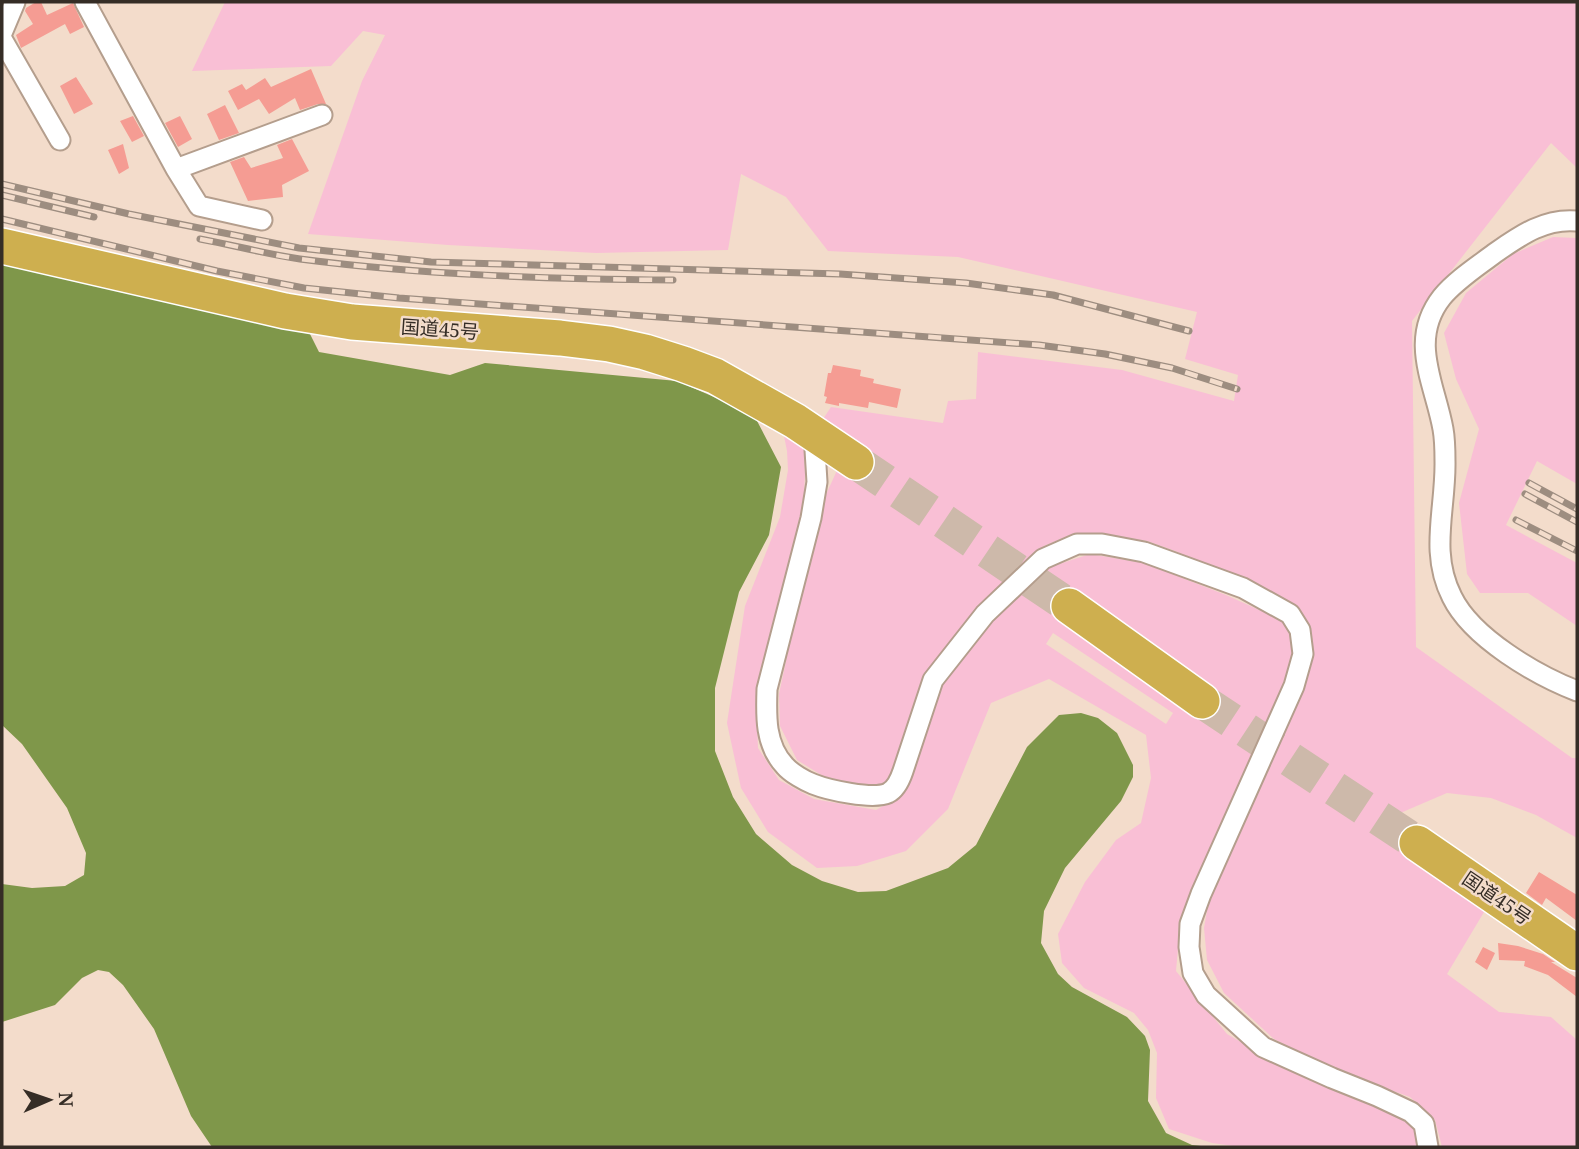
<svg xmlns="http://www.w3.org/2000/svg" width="1579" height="1149" font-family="'Noto Serif','Noto Sans JP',serif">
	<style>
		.green { fill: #f9bfd5; fill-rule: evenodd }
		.water { fill: #7f974a }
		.building { fill: #f59c93 }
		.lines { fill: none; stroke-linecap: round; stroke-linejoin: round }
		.highway-tunnel { stroke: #cdb9aa; stroke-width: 35; stroke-dasharray: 35 18; stroke-linecap: butt }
		.street-casing { stroke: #b49e8d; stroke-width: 23 }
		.highway-casing { stroke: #fff; stroke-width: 38 }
		.street { stroke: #fff; stroke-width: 19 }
		.highway { stroke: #ceaf4f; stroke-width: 35 }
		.rail-casing { stroke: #9d8d80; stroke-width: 7 }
		.rail { stroke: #f3dccb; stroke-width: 4.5; stroke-dasharray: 13; stroke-linecap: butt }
		.labels { text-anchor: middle; stroke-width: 5; stroke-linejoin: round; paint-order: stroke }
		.street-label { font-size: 19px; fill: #352d26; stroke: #f3dccb }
	</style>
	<rect width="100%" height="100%" fill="#f3dccb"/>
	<path class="green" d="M225 2H1577V168L1551 143 1412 321 1416 647 1572 758H1577V838L1536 815 1491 798 1447 793 1398 814 1406 850 1487 907 1447 974 1499 1012 1551 1017 1577 1040V1147H1442L1435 1120 1410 1097 1337 1071 1274 1039 1224 993 1207 960 1204 928 1208 905 1309 630 1300 612 1244 582 1175 551 1147 541 1105 535 1075 533 1044 546 979 609 901 764 887 782 872 788 823 776 797 760 780 726 779 694 793 628 823 501 839 466 819 425 831 407 943 423 948 401 976 399 978 352 1122 370 1234 401 1238 375 1185 359 1197 312 958 257 828 251 786 197 741 174 728 250 596 253 448 245 308 234 362 81 385 35 363 31 331 66 192 71Z
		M1553 237 1577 238V484L1537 461 1506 525 1577 563V626L1528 593H1480L1467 574 1459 503 1479 429 1456 379 1444 333 1466 293 1513 254Z
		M784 436 804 448 805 475 802 531 756 697 758 748 779 780 814 799 876 810 904 794 940 686 995 618 1047 568 1090 554 1144 563 1226 595 1277 618 1294 631 1298 655 1187 908 1179 938 1176 971 1227 1034 1297 1074 1367 1098 1399 1113 1416 1130 1420 1147H1241L1212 1143 1169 1129 1156 1098 1157 1053 1148 1030 1134 1013 1084 988 1062 963 1058 934 1085 882 1116 840 1141 823 1151 778 1146 735 1049 679 991 703 948 809 906 851 857 866 817 868 768 832 741 788 727 723 745 606 780 517 788 470 787 451ZM1053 633 1173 713 1166 724 1046 644Z"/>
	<path class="water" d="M2 264 166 302 309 332 319 352 450 375 485 363 677 381 742 409 756 419 781 467 769 535 739 592 715 688V751L733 797 756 834 792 865 822 881 858 892 886 891 948 868 976 845 1027 747 1059 715 1081 713 1098 718 1117 733 1133 765V777L1121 801 1065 868 1044 911 1041 943 1058 974 1072 987 1127 1017 1145 1036 1150 1050 1148 1101 1166 1133 1192 1145 1210 1147H212L191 1116 154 1029 123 985 109 972 98 970 82 978 55 1005 2 1022V884L32 888 65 886 84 875 86 853 67 808 22 744 2 725Z"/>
	<path class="building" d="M36 2H41L47 15 73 3 84 27 70 34 65 24 21 48 16 35 33 24 25 11 26 8Z
		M311 69 326 104H318L300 110 295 98 269 114 259 99 238 110 228 91 242 84 246 90 265 78 271 87Z
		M76 77 93 104 74 114 60 86Z
		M225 105 239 133 219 140 207 114Z
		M133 116 144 136 132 142 120 121Z
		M180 116 192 139 178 147 165 123Z
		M292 139 309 171 282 185 283 197 248 201 230 162 244 157 251 168 283 158 277 145Z
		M123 144 129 168 119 174 108 150Z
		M833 365 861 370 860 376 874 379 873 383 901 389 897 408 869 402 868 408 839 403V406L825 403 827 397 824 396 828 373H831Z
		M1539 872 1577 895V921L1546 898 1542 905 1526 893Z
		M1498 943 1518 946 1543 954 1555 962H1551L1577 978V997L1548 975 1524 966 1525 961 1499 960Z
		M1483 947 1495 953 1487 970 1475 962Z"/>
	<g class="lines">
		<path class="highway-tunnel" d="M856 462 1069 606
			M1202 701 1417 843"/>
		<g class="street-casing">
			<path id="street" d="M85 2 176 169 322 115
				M2 33 15 2
				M2 39 60 140
				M176 169 199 206 262 220
				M1577 221C1545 218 1521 235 1495 253 1478 266 1456 280 1442 297 1408 340 1435 384 1443 429 1445 440 1445 451 1445 461 1446 509 1429 552 1452 597 1472 638 1536 675 1577 691
				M814 434 817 482 811 518 767 689C766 716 765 745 785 766 791 773 805 781 813 784 828 790 873 800 888 793 896 789 900 780 903 771L933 680 985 614 1043 559 1077 544H1102L1144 552 1243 588 1290 614 1300 630 1303 654 1294 686 1201 894 1190 924 1189 947 1193 973 1206 995 1263 1047 1332 1078 1377 1096 1411 1112 1424 1124 1428 1147"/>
		</g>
		<g class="highway-casing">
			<path id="highway" d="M2 246 285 311 352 322 560 338 609 344 645 352 683 364 715 376 795 421 856 462
				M1069 606 1202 701
				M1417 843 1577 953"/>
		</g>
		<use href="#street" class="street"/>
		<use href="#highway" class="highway"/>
		<g class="rail-casing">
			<path id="rail" d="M2 184 129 214 299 248 431 262 840 274 966 283 1053 295 1189 331
				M2 195 94 217
				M2 219 217 271 304 288 399 298 1039 345 1105 354 1172 368 1237 389
				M200 239C233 245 266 254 300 259 423 275 548 279 673 280
				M1529 483 1577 509
				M1525 494 1577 522
				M1516 520 1577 551"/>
		</g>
		<use href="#rail" class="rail"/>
	</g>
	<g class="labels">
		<g class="street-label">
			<text transform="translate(440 329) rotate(4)" y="7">国道45号</text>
			<text transform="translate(1497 898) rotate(34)" y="7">国道45号</text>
		</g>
	</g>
	<rect width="1579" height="1149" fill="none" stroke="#352d26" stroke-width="7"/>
	<g transform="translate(49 1100) rotate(88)" stroke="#f3dccb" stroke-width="5" paint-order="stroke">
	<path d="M0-5L12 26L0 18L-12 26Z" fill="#352d26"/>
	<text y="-10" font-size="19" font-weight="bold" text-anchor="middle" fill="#352d26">N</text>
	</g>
</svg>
